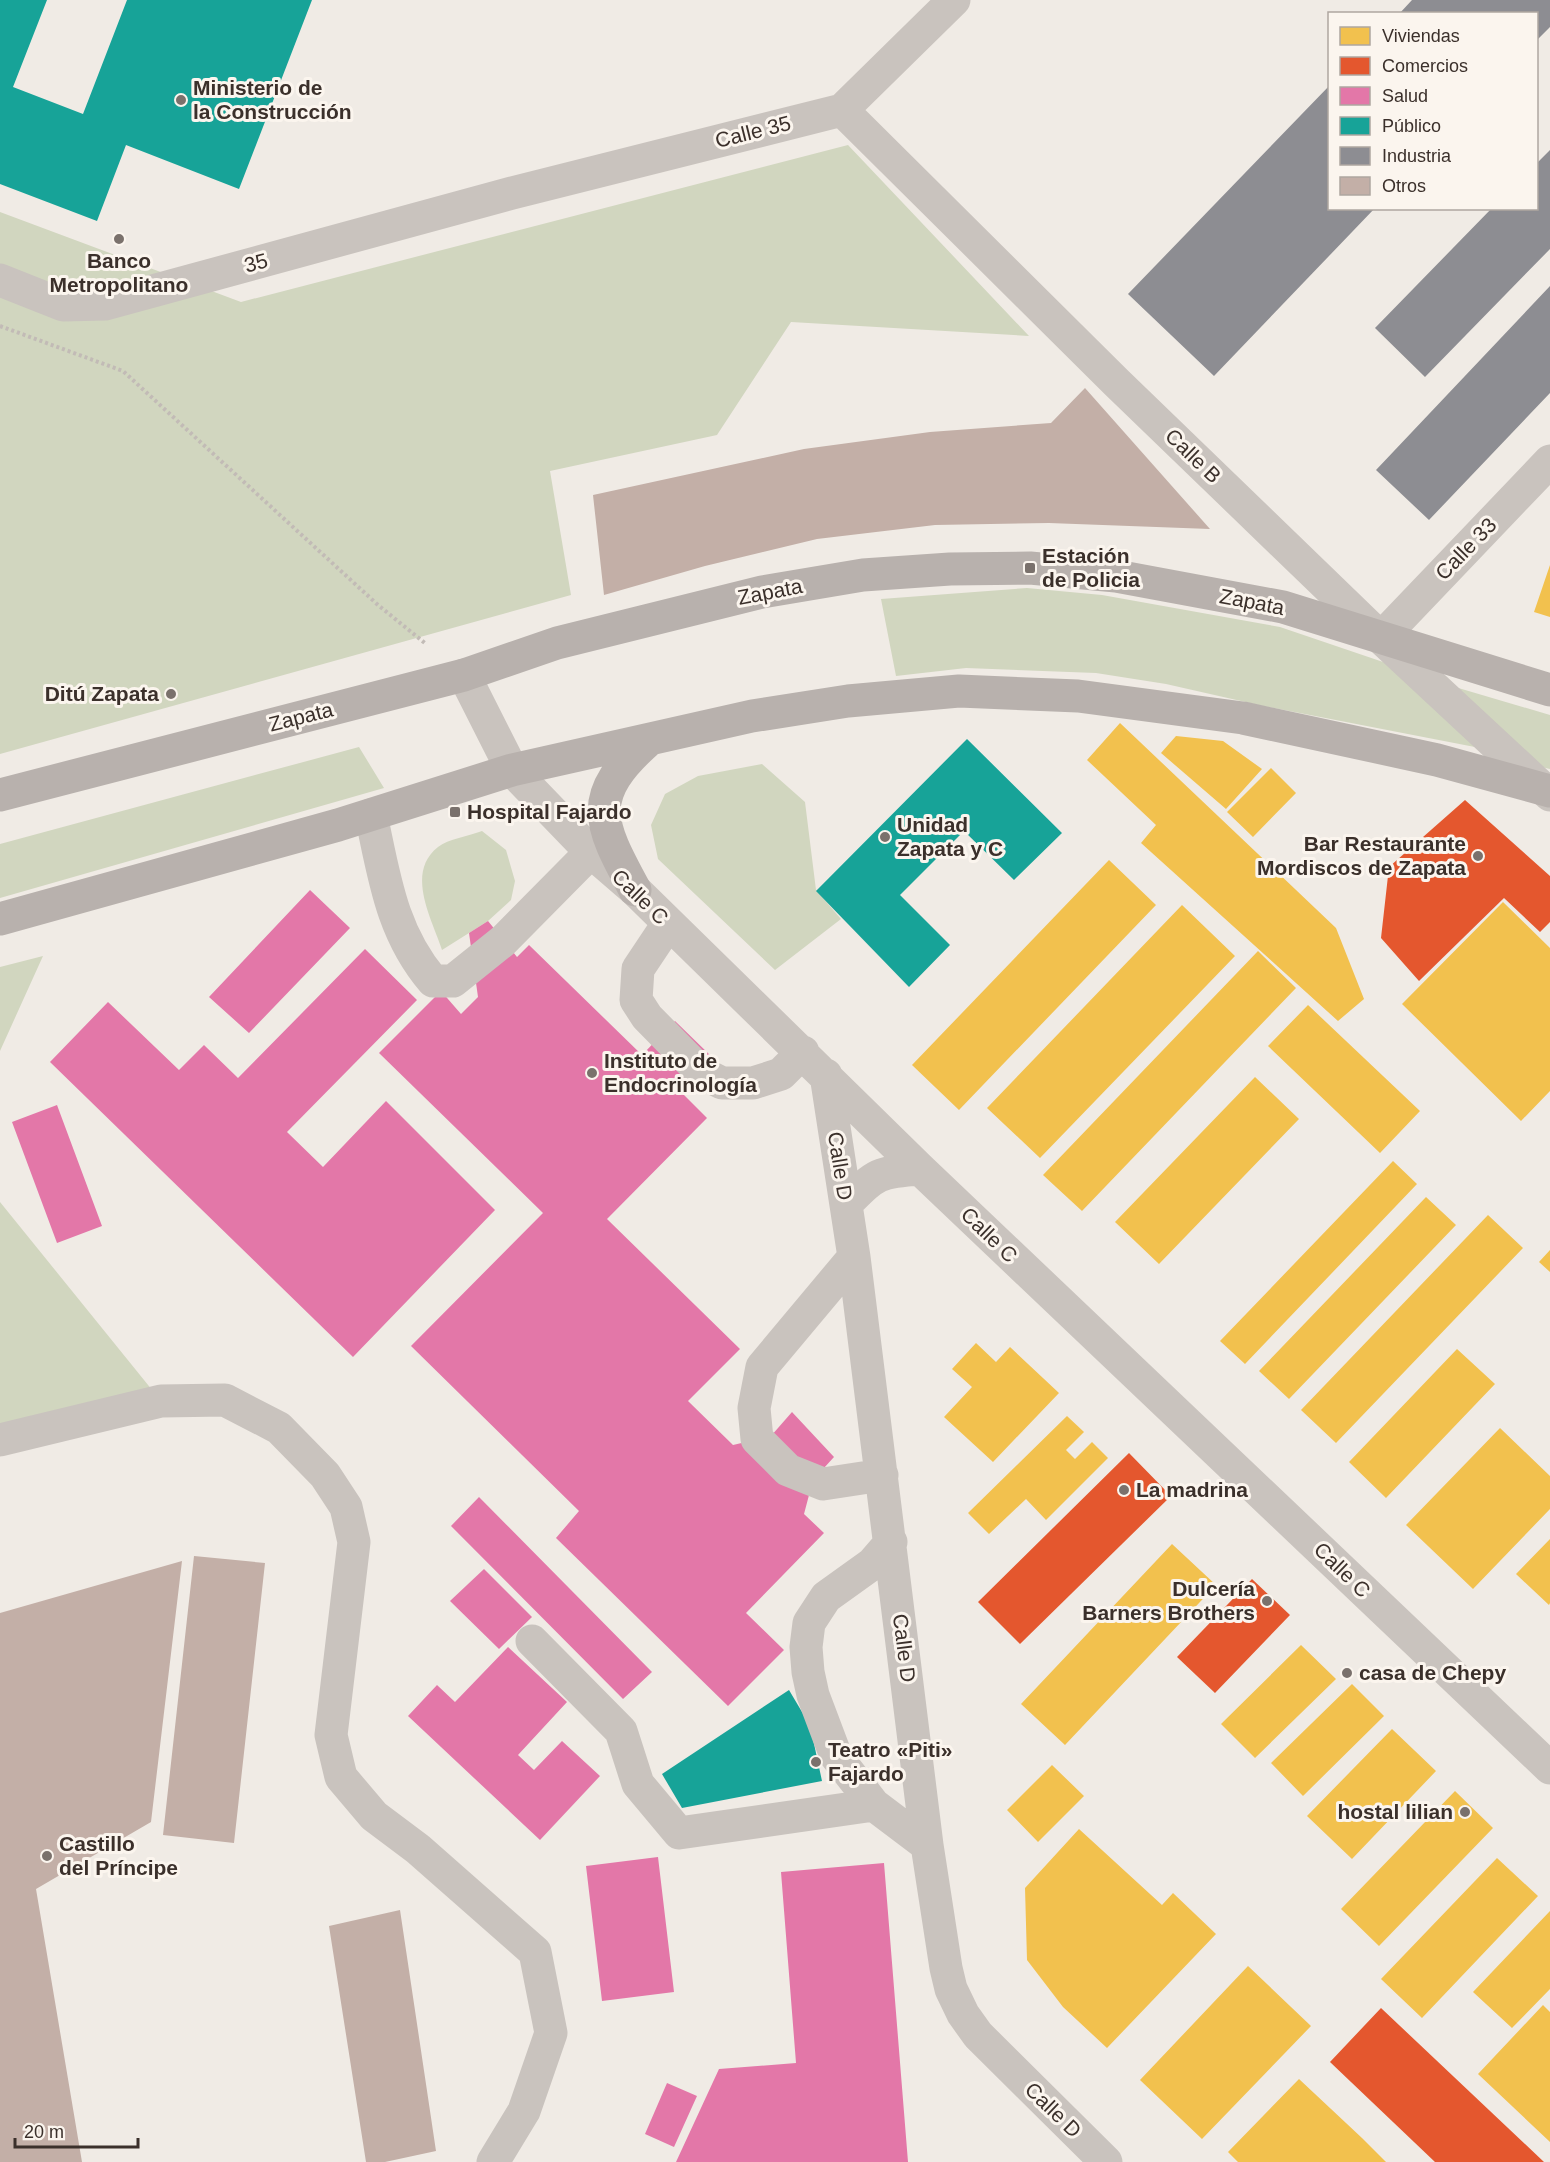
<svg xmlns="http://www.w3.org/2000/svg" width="1550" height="2162" font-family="Arial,sans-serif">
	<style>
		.green { fill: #d1d6bf }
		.homes { fill: #f2c14e }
		.shops { fill: #e4572e }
		.health { fill: #e377a8 }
		.public { fill: #17a398 }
		.industry { fill: #8d8d92 }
		.building { fill: #c3afa7 }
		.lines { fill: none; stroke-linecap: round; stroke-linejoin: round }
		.path { stroke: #c2bbb6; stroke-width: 4; stroke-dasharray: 3 3; stroke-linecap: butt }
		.minor { stroke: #c9c3be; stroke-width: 33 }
		.major { stroke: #b8b1ad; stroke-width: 33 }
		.poi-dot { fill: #7a716c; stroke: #fbf5ee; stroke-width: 2 }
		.labels { text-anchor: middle; stroke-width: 6; stroke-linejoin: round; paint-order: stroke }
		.poi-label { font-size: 21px; font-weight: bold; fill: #3b302b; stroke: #fbf5ee; text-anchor: start }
		.street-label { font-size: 21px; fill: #3b302b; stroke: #fbf5ee }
	</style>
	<rect width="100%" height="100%" fill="#f0ebe5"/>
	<path class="green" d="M848 145 1029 336 791 322 717 435 550 471 571 595 0 754V212L241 302Z
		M1027 588 1102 595 1280 627 1389 664 1480 748 1263 706 1166 684 1096 673 966 668 896 676 881 599Z
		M1455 687 1550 715V769L1537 766Z
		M359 747 384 788 0 898V844Z
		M762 764 805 802 816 890 841 919 775 970 658 859 651 825 665 794 698 776Z
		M482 831 506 850 515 881 511 900 488 921 442 950C432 919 405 873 438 847 448 839 469 836 482 831Z
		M43 956 0 1051V967Z
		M0 1202 161 1401 0 1446Z"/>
	<path class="homes" d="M1550 565V617L1534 612Z
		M1120 723 1336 928 1364 999 1338 1021 1141 843 1156 825 1087 760Z
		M1176 736 1223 741 1262 769 1226 809 1161 753Z
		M1271 768 1296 793 1253 837 1227 812Z
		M1109 860 1156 905 959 1110 912 1065Z
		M1503 902 1550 948V1091L1521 1121 1402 1004Z
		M1182 905 1235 956 1040 1158 987 1108Z
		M1258 951 1296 988 1082 1211 1043 1175Z
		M1308 1005 1420 1111 1380 1153 1268 1046Z
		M1255 1077 1299 1119 1159 1264 1115 1222Z
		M1393 1161 1417 1184 1245 1364 1220 1341Z
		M1426 1197 1456 1225 1289 1399 1259 1371Z
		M1488 1215 1523 1248 1336 1443 1301 1410Z
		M1550 1250V1272L1539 1262Z
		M976 1343 996 1362 1010 1347 1059 1393 993 1462 944 1417 972 1387 952 1369Z
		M1457 1349 1495 1384 1386 1498 1349 1462Z
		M1067 1416 1084 1432 1066 1450 1075 1459 1092 1442 1108 1458 1046 1520 1026 1499 989 1534 968 1513Z
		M1500 1428 1550 1476V1509L1473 1589 1406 1525Z
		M1550 1539V1603L1549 1605 1516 1574Z
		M1172 1544 1216 1585 1065 1745 1021 1704Z
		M1301 1645 1336 1679 1255 1758 1221 1724Z
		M1352 1684 1384 1716 1303 1796 1271 1763Z
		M1392 1729 1436 1771 1352 1859 1307 1816Z
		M1052 1765 1084 1796 1038 1842 1007 1810Z
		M1455 1791 1493 1828 1379 1946 1341 1909Z
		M1079 1829 1162 1905 1173 1893 1216 1934 1107 2048 1063 2007 1027 1960 1025 1888Z
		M1497 1858 1538 1896 1422 2018 1381 1979Z
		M1550 1911V1989L1512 2028 1473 1992Z
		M1248 1966 1311 2026 1202 2139 1140 2080Z
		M1543 2005 1550 2012V2142L1478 2074Z
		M1299 2079 1362 2138 1386 2162H1238L1228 2152Z"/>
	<path class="shops" d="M1465 800 1550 876V922L1540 932 1504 898 1419 981 1381 938 1389 867Z
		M1129 1453 1171 1496 1020 1644 978 1602Z
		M1252 1579 1290 1615 1215 1693 1177 1657Z
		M1381 2008 1544 2162H1435L1330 2062Z"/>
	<path class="health" d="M310 890 350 928 249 1033 209 997Z
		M488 921 517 957 529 945 642 1055 675 1021 713 1058 680 1091 707 1118 607 1219 740 1349 688 1401 733 1445 771 1436 792 1412 834 1457 813 1480 804 1514 824 1533 746 1613 784 1650 728 1706 556 1538 579 1511 411 1346 543 1213 379 1053 441 991 461 1014 478 997 469 933Z
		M365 949 417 1000 287 1132 323 1167 386 1101 495 1210 353 1357 50 1062 108 1002 179 1070 204 1045 238 1078Z
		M57 1105 102 1226 57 1243 12 1122Z
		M479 1497 652 1672 623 1699 451 1526Z
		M484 1569 532 1617 499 1649 450 1601Z
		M508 1647 567 1702 518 1755 534 1770 562 1741 600 1776 540 1840 408 1716 437 1685 455 1702Z
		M658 1857 674 1992 602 2001 586 1866Z
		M884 1863 908 2162H676L719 2069 796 2063 781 1872Z
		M667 2083 697 2096 674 2147 645 2134Z"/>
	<path class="public" d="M0 0H47L13 87 83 114 127 0H312L239 189 126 145 97 221 0 184Z
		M967 739 1062 833 1014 880 964 831 900 895 950 945 909 987 816 891Z
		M789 1690 805 1717 813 1739 822 1781 682 1808 662 1774Z"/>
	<path class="industry" d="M1412 0H1550V27L1536 41V14H1399Z
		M1330 85V208H1375L1214 376 1128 294Z
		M1550 150V249L1425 377 1375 328 1492 208H1536V164Z
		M1550 286V393L1429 520 1376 470Z"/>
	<path class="building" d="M1085 388 1210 529 1049 523 935 525 817 539 705 566 604 595 593 495 804 449 930 432 1051 423Z
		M194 1556 265 1563 234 1843 163 1835Z
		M182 1561 151 1822 36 1889 82 2162H0V1613Z
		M400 1910 436 2151 385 2162H366L329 1926Z"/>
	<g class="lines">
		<path class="path" d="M0 326 123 371 378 605 426 644"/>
		<path class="minor" d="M842 110 1116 382 1381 638 1550 795
			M0 280 63 305 105 304 512 193 842 110 954 0
			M1381 638 1550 461
			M464 675 512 770 591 852 635 890 920 1169 1550 1768
			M371 815C384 875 391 932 433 981H453L503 941 591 852
			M668 924 638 969 636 1000 647 1017 702 1073 722 1083H753L781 1074 803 1052
			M826 1075 854 1257 927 1845 946 1968 951 1989 963 2014 978 2035 1106 2162
			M846 1204C876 1174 877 1172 920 1169
			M854 1257 762 1367 754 1408 757 1439 788 1470 823 1484 882 1475
			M0 1440 161 1401 225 1400 279 1428 325 1475 346 1507 354 1542 331 1735 341 1777 374 1816 418 1849 535 1952 551 2033 524 2111 493 2162
			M891 1542 872 1564 826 1597 809 1623 806 1647 808 1672 813 1695 836 1756 874 1805 927 1845
			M532 1641 621 1731 638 1784 679 1833 874 1805"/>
		<path class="major" d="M0 795 464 675 557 643 762 592 863 575 950 569 1030 568 1116 576 1283 607 1550 690
			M635 890C598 822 585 796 650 739
			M0 919 338 825 512 770 752 716 848 701 959 691 1078 696 1243 718 1437 760 1550 791"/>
	</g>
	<g class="poi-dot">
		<circle cx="181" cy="100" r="6"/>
		<circle cx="119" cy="239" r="6"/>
		<rect x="1024" y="562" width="12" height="12" rx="3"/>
		<circle cx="171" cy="694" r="6"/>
		<rect x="449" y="806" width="12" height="12" rx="3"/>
		<circle cx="885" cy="837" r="6"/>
		<circle cx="1478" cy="856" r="6"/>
		<circle cx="592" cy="1073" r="6"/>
		<circle cx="1124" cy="1490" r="6"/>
		<circle cx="1267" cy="1601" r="6"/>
		<circle cx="1347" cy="1673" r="6"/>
		<circle cx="816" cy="1762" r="6"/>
		<circle cx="1465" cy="1812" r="6"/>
		<circle cx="47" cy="1856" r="6"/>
	</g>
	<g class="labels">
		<g class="poi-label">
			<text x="193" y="95">Ministerio de<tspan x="193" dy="24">la Construcción</tspan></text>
			<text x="119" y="268" text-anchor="middle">Banco<tspan x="119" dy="24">Metropolitano</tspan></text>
			<text x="1042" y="563">Estación<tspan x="1042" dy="24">de Policia</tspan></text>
			<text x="159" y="701" text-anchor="end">Ditú Zapata</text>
			<text x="467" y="819">Hospital Fajardo</text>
			<text x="897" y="832">Unidad<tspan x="897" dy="24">Zapata y C</tspan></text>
			<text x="1466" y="851" text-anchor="end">Bar Restaurante<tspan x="1466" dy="24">Mordiscos de Zapata</tspan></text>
			<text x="604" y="1068">Instituto de<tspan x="604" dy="24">Endocrinología</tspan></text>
			<text x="1136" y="1497">La madrina</text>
			<text x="1255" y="1596" text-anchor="end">Dulcería<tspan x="1255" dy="24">Barners Brothers</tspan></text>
			<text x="1359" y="1680">casa de Chepy</text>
			<text x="828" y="1757">Teatro «Piti»<tspan x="828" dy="24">Fajardo</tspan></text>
			<text x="1453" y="1819" text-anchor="end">hostal lilian</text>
			<text x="59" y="1851">Castillo<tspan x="59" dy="24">del Príncipe</tspan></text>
		</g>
		<g class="street-label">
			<text transform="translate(753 132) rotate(-14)" y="7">Calle 35</text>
			<text transform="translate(256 263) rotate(-15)" y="7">35</text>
			<text transform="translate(1193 456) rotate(44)" y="7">Calle B</text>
			<text transform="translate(1466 549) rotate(-46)" y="7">Calle 33</text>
			<text transform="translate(770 592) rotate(-11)" y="7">Zapata</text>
			<text transform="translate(1252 602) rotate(11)" y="7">Zapata</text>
			<text transform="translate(301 717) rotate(-14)" y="7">Zapata</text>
			<text transform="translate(640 897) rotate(44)" y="7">Calle C</text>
			<text transform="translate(840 1166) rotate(81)" y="7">Calle D</text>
			<text transform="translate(989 1235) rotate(44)" y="7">Calle C</text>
			<text transform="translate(1342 1570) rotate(44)" y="7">Calle C</text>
			<text transform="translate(904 1648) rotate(83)" y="7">Calle D</text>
			<text transform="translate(1053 2110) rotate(44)" y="7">Calle D</text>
		</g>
	</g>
	<rect x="1328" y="12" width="210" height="198" fill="#fbf5ee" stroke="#aea6a0" stroke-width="1.5"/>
	<rect x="1340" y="27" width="30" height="18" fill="#f2c14e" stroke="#aea6a0" stroke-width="1.5"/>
	<text x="1382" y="42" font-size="18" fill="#3b302b">Viviendas</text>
	<rect x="1340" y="57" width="30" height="18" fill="#e4572e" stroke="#aea6a0" stroke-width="1.5"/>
	<text x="1382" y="72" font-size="18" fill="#3b302b">Comercios</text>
	<rect x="1340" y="87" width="30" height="18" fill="#e377a8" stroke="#aea6a0" stroke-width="1.5"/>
	<text x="1382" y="102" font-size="18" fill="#3b302b">Salud</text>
	<rect x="1340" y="117" width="30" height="18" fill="#17a398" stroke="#aea6a0" stroke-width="1.5"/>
	<text x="1382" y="132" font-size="18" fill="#3b302b">Público</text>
	<rect x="1340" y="147" width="30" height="18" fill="#8d8d92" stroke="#aea6a0" stroke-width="1.5"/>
	<text x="1382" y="162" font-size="18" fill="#3b302b">Industria</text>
	<rect x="1340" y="177" width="30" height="18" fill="#c3afa7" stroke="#aea6a0" stroke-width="1.5"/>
	<text x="1382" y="192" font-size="18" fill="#3b302b">Otros</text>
	<path d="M15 2138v9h123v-9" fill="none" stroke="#3b302b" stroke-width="3"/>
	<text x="24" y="2138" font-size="18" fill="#3b302b" stroke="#fbf5ee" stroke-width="4.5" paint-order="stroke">20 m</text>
</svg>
